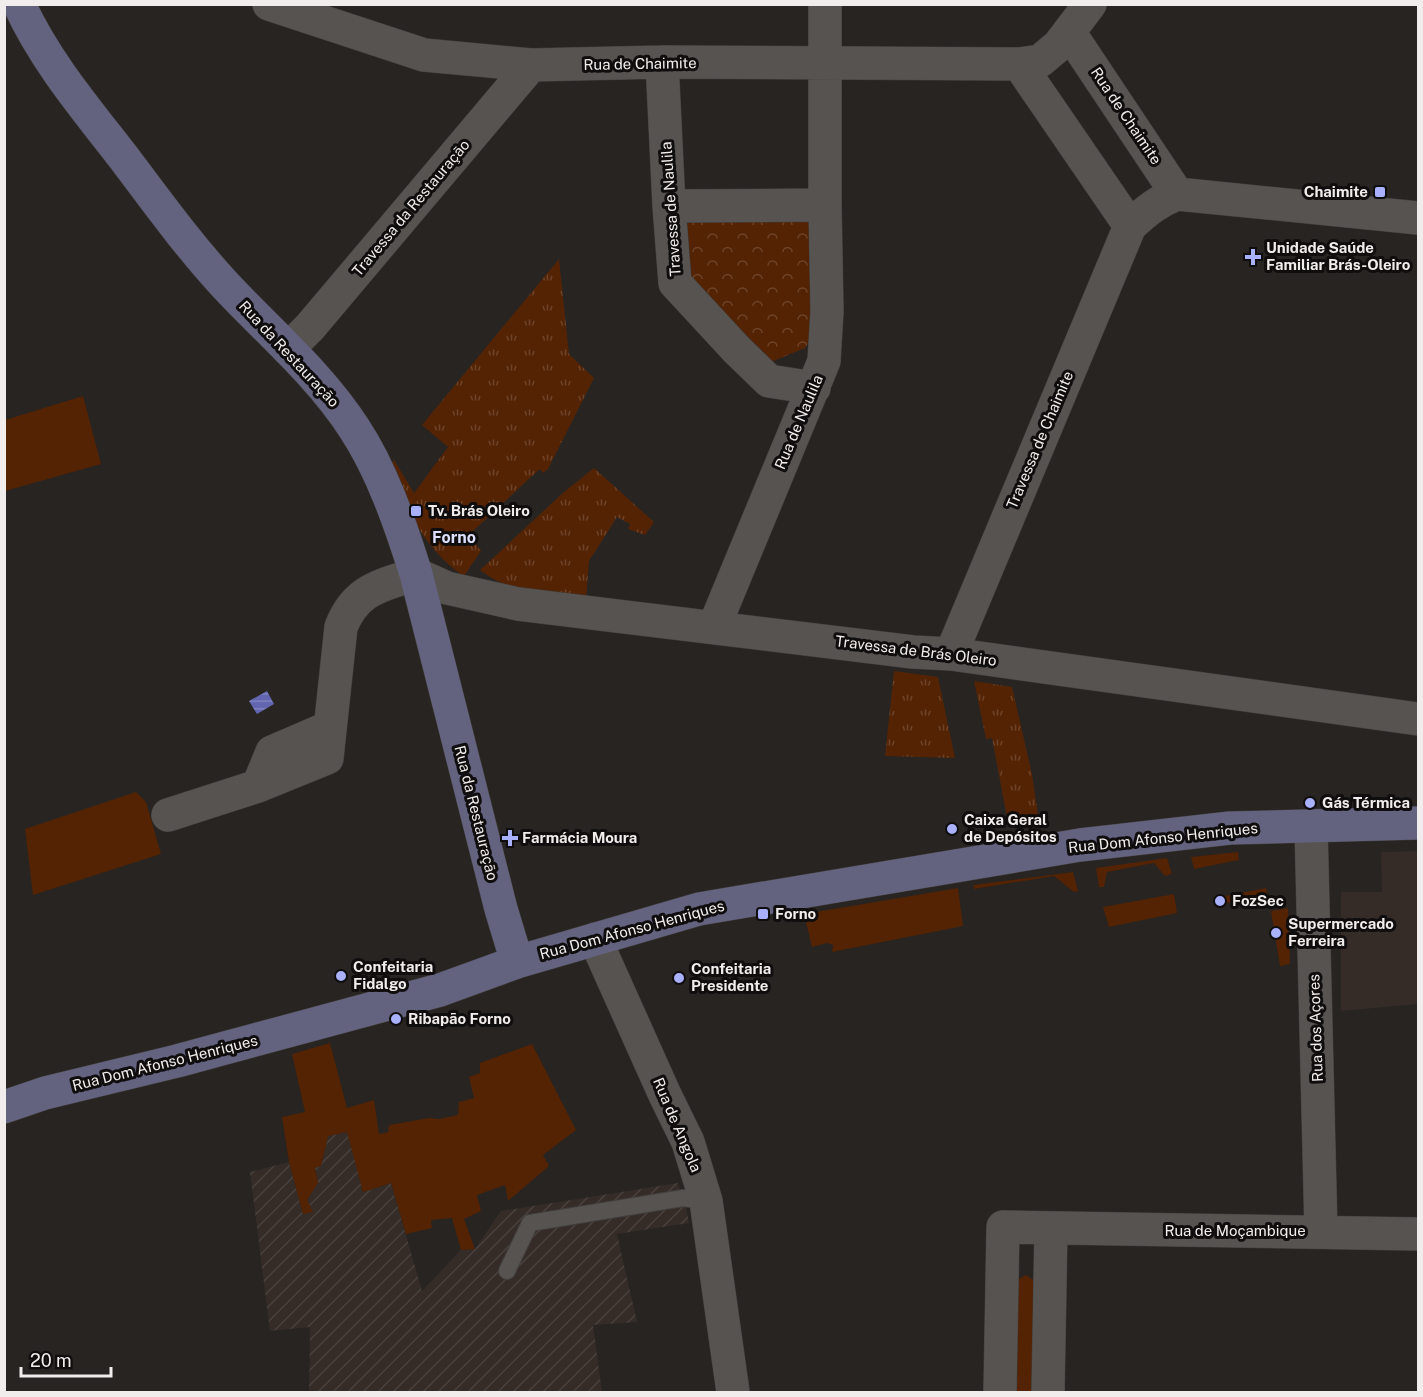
<svg xmlns="http://www.w3.org/2000/svg" width="1423" height="1397" font-family="'Public Sans',sans-serif">
	<style>
		.built { fill: #352c28 }
		.industrial { fill: url(#industrial-furrows) }
		.grass { fill: url(#grass-tufts) }
		.park { fill: url(#park-crowns) }
		.garden { fill: #542304 }
		.water { fill: url(#water-rules) }
		.lines { fill: none; stroke-linecap: round; stroke-linejoin: round }
		.lane-casing { stroke: #413e3d; stroke-width: 18 }
		.street-casing { stroke: #413e3d; stroke-width: 34 }
		.secondary-casing { stroke: #413e3d; stroke-width: 34 }
		.lane { stroke: #565351; stroke-width: 16 }
		.street { stroke: #565351; stroke-width: 33 }
		.secondary { stroke: #64637f; stroke-width: 33 }
		.poi-dot { fill: #a9b0fc; stroke: #0f0d0d; stroke-width: 2 }
		.labels { text-anchor: middle; stroke-width: 6; stroke-linejoin: round; paint-order: stroke }
		.street-label { font-size: 15px; fill: #f0edec; stroke: #0f0d0d }
		.poi-label { font-size: 15px; font-weight: bold; fill: #f0edec; stroke: #0f0d0d; text-anchor: start }
		.neighbourhood-label { font-size: 16px; font-weight: bold; fill: #dde1fe; stroke: #0f0d0d }
	</style>
	<defs>
		<pattern id="industrial-furrows" width="10" height="10" patternUnits="userSpaceOnUse" patternTransform="scale(1.5)"><rect width="10" height="10" fill="#352c28"/><path d="M-1 1l2-2M0 10L10 0M9 11l2-2" fill="none" stroke="#49413d"/></pattern>
		<pattern id="grass-tufts" width="24" height="20" patternUnits="userSpaceOnUse" patternTransform="scale(1.5)"><rect width="24" height="20" fill="#542304"/><path d="M3 7l-1-3M5 7V3M7 7l1-3M15 17l-1-3M17 17v-4M19 17l1-3" fill="none" stroke="#6d4329"/></pattern>
		<pattern id="park-crowns" width="20" height="18" patternUnits="userSpaceOnUse" patternTransform="scale(1.5)"><rect width="20" height="18" fill="#542304"/><path d="M2 6a3 3 0 1 1 6 0M12 15a3 3 0 1 1 6 0" fill="none" stroke="#6d4329"/></pattern>
		<pattern id="water-rules" width="6" height="5" patternUnits="userSpaceOnUse" patternTransform="scale(1.5)"><rect width="6" height="5" fill="#6265af"/><path d="M0 2.5h6" fill="none" stroke="#8083be"/></pattern>
	</defs>
	<rect width="100%" height="100%" fill="#272422"/>
	<path class="built" d="M1418 851V1004L1341 1011V892H1382L1381 852Z"/>
	<path class="industrial" d="M348 1132 363 1192 391 1183 422 1291 461 1250 475 1249 501 1211 678 1183 686 1208 689 1223 617 1234 637 1322 593 1325 602 1392H309L310 1327 270 1331 250 1172 289 1162 303 1214 312 1212 307 1200 318 1183 315 1168 321 1166 328 1136Z"/>
	<path class="grass" d="M559 259 569 354 594 378 548 469 543 473 540 469 531 477 469 535 481 551 464 576C425 551 407 508 386 469L394 460 414 493 448 447 422 425Z
		M594 468 654 522 645 535 628 529 630 524 617 517 589 561 586 600C547 594 512 595 480 570L564 492Z
		M894 671 938 677 955 758 885 756Z
		M974 681 1012 687 1032 774 1040 829 1025 819 1008 823 992 738 986 739Z"/>
	<path class="park" d="M701 217 810 220 811 339 805 348 766 364 691 283 686 224Z"/>
	<path class="garden" d="M83 396 101 464 5 491V420Z
		M136 792 146 802 161 854 33 895 25 829Z
		M1238 852 1239 860 1194 869 1191 857Z
		M1167 858 1172 874 1165 876 1154 863 1107 872 1104 887H1099L1096 868Z
		M1073 872 1078 891 1074 892 1054 876 974 889 973 885Z
		M958 888 963 926 832 952 833 945 827 943 812 947 804 914Z
		M1266 888 1268 895 1223 904 1220 897Z
		M1174 894 1177 913 1109 927 1103 907Z
		M1288 908 1290 964 1280 966 1271 911Z
		M330 1043 347 1108 374 1100 379 1134 388 1132 389 1125 429 1118 439 1119 458 1115 459 1102 474 1098 469 1077 480 1073V1063L532 1044 576 1130 543 1155 549 1166 508 1201 505 1185 477 1195 481 1211 464 1219 475 1249 461 1250 452 1218 431 1220 432 1228 406 1234 391 1183 363 1192 347 1132 328 1136 321 1166 315 1168 318 1183 307 1200 313 1212 303 1214 289 1162 282 1117 305 1112 292 1054Z
		M1026 1275 1035 1281 1034 1392H1014L1018 1282 1020 1278Z"/>
	<path class="water" d="M267 691 274 704 257 714 249 701Z"/>
	<g class="lines">
		<g class="lane-casing">
			<path id="lane" d="M507 1271 530 1223 683 1198 706 1201"/>
		</g>
		<g class="street-casing">
			<path id="street" d="M269 4 424 55 531 65 662 62 1019 64 1040 61 1059 45 1090 4
				M1069 32 1177 194
				M662 62 669 206 675 283 737 350 769 381 814 388
				M1019 64 1130 226
				M669 206 825 205
				M288 349 310 327 531 65
				M714 627 824 361 827 311 825 205V4
				M951 654 1130 226C1145 212 1158 201 1177 194L1418 218
				M258 786 272 752 330 727
				M168 815 258 786 327 758 341 627C356 589 380 586 416 574L447 588 518 604 913 652 951 654 1418 719
				M1311 826 1321 1231
				M595 939 665 1095 688 1142 706 1201 733 1392
				M1000 1392 1003 1227 1418 1234
				M1048 1392 1051 1228"/>
		</g>
		<g class="secondary-casing">
			<path id="secondary" d="M19 4C45 61 86 109 124 158 157 202 189 246 226 286 270 333 319 374 354 428 382 470 401 526 416 574L501 909 517 962
				M4 1107 45 1093 177 1061 440 990 517 962 699 909 1080 845 1230 828 1418 823"/>
		</g>
		<use href="#lane" class="lane"/>
		<use href="#street" class="street"/>
		<use href="#secondary" class="secondary"/>
	</g>
	<g class="poi-dot">
		<rect x="1374" y="186" width="12" height="12" rx="3"/>
		<path d="M1250 248h6v6h6v6h-6v6h-6v-6h-6v-6h6z"/>
		<rect x="410" y="505" width="12" height="12" rx="3"/>
		<circle cx="1310" cy="803" r="6"/>
		<circle cx="952" cy="829" r="6"/>
		<path d="M507 829h6v6h6v6h-6v6h-6v-6h-6v-6h6z"/>
		<circle cx="1220" cy="901" r="6"/>
		<rect x="757" y="908" width="12" height="12" rx="3"/>
		<circle cx="1276" cy="933" r="6"/>
		<circle cx="341" cy="976" r="6"/>
		<circle cx="679" cy="978" r="6"/>
		<circle cx="396" cy="1019" r="6"/>
	</g>
	<g class="labels">
		<g class="street-label">
			<text transform="translate(640 64) rotate(-1)" y="5">Rua de Chaimite</text>
			<text transform="translate(1126 116) rotate(56)" y="5">Rua de Chaimite</text>
			<text transform="translate(411 208) rotate(-50)" y="5">Travessa da Restauração</text>
			<text transform="translate(671 209) rotate(-94)" y="5">Travessa de Naulila</text>
			<text transform="translate(289 354) rotate(47)" y="5">Rua da Restauração</text>
			<text transform="translate(799 422) rotate(-67)" y="5">Rua de Naulila</text>
			<text transform="translate(1040 440) rotate(-67)" y="5">Travessa de Chaimite</text>
			<text transform="translate(916 651) rotate(7)" y="5">Travessa de Brás Oleiro</text>
			<text transform="translate(476 813) rotate(76)" y="5">Rua da Restauração</text>
			<text transform="translate(1163 838) rotate(-6)" y="5">Rua Dom Afonso Henriques</text>
			<text transform="translate(632 930) rotate(-15)" y="5">Rua Dom Afonso Henriques</text>
			<text transform="translate(1316 1028) rotate(-92)" y="5">Rua dos Açores</text>
			<text transform="translate(165 1063) rotate(-14)" y="5">Rua Dom Afonso Henriques</text>
			<text transform="translate(677 1125) rotate(67)" y="5">Rua de Angola</text>
			<text x="1235" y="1236">Rua de Moçambique</text>
		</g>
		<g class="poi-label">
			<text x="1368" y="197" text-anchor="end">Chaimite</text>
			<text x="1266" y="253">Unidade Saúde<tspan x="1266" dy="17">Familiar Brás-Oleiro</tspan></text>
			<text x="428" y="516">Tv. Brás Oleiro</text>
			<text x="1322" y="808">Gás Térmica</text>
			<text x="964" y="825">Caixa Geral<tspan x="964" dy="17">de Depósitos</tspan></text>
			<text x="522" y="843">Farmácia Moura</text>
			<text x="1232" y="906">FozSec</text>
			<text x="775" y="919">Forno</text>
			<text x="1288" y="929">Supermercado<tspan x="1288" dy="17">Ferreira</tspan></text>
			<text x="353" y="972">Confeitaria<tspan x="353" dy="17">Fidalgo</tspan></text>
			<text x="691" y="974">Confeitaria<tspan x="691" dy="17">Presidente</tspan></text>
			<text x="408" y="1024">Ribapão Forno</text>
		</g>
		<g class="neighbourhood-label">
			<text x="454" y="543">Forno</text>
		</g>
	</g>
	<rect width="1423" height="1397" fill="none" stroke="#f0edec" stroke-width="12"/>
	<path d="M21 1367v9h90v-9" fill="none" stroke="#f0edec" stroke-width="3"/>
	<text x="30" y="1367" font-size="18" fill="#f0edec" stroke="#0f0d0d" stroke-width="4.5" paint-order="stroke">20 m</text>
</svg>
